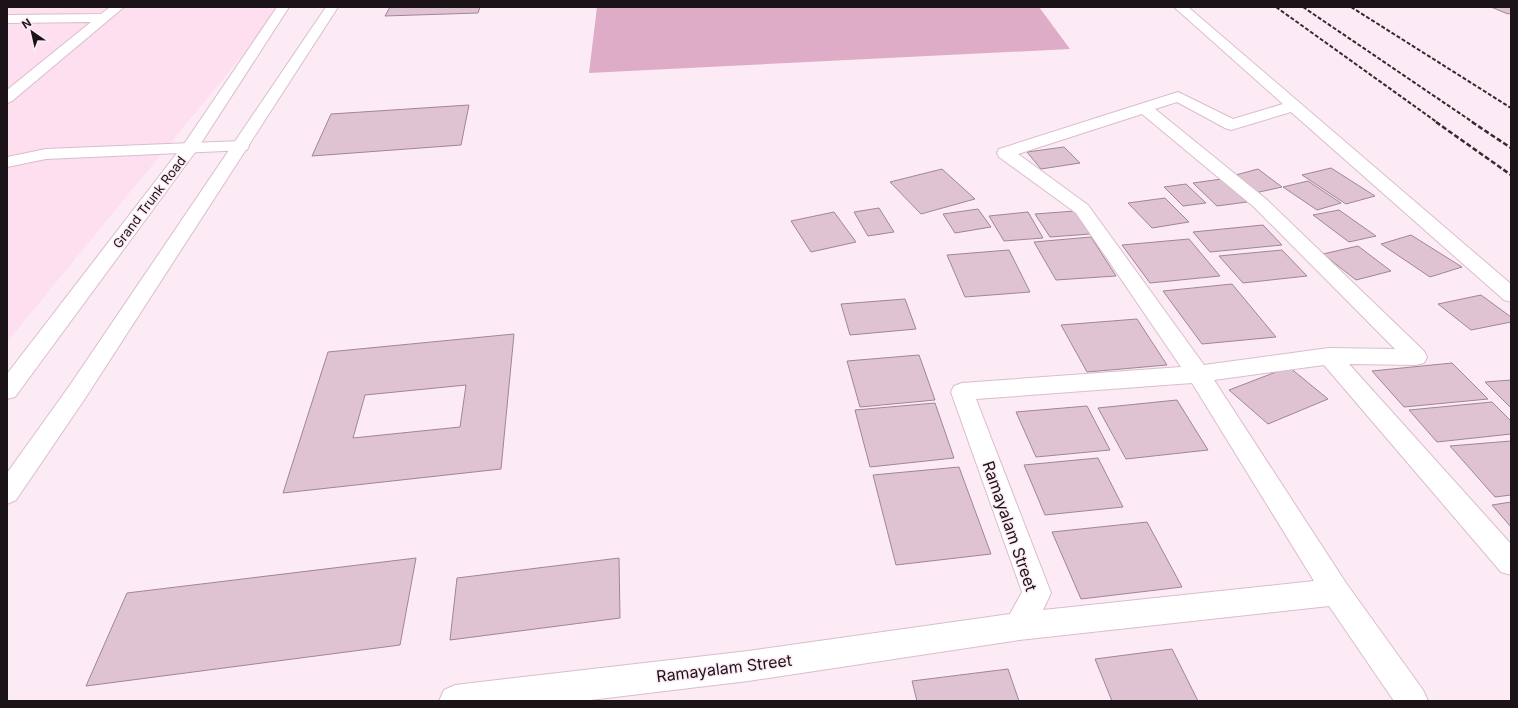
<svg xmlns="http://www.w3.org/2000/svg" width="1518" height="708" font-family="Inter,sans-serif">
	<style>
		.built { fill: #fddfef }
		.green { fill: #deacc7 }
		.building { fill: #e0c3d2; stroke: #a08694; fill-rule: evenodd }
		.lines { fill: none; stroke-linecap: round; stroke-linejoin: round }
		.street-casing { stroke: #dabdcc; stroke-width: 2 }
		.secondary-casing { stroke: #dabdcc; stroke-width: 2 }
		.street { fill: #fff; fill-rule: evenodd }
		.secondary { fill: #fff; fill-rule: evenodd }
		.rail-far1 { stroke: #342a2f; stroke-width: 2; stroke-dasharray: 4 2; stroke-linecap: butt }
		.rail { stroke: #342a2f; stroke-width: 2.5; stroke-dasharray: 5 2.5; stroke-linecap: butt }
		.labels { text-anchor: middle; stroke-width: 3; stroke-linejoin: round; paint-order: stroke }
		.street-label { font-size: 13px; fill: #1c1318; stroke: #fcebf4 }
		.near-street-label { font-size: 16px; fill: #1c1318; stroke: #fcebf4 }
	</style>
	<rect width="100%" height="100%" fill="#fcebf4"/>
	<path class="built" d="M7 7H282L7 342Z"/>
	<path class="green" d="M597 7H1039L1070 49 589 73Z"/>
	<path class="building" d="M390 7H480L478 13 385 16Z
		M1491 7H1511V13L1508 14Z
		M469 105 461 145 312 156 331 114Z
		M1064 147 1080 163 1041 169 1027 152Z
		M1331 168 1375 196 1346 204 1302 175Z
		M942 169 975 199 921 214 890 182Z
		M1258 169 1282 187 1255 193 1232 176Z
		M1222 179 1247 202 1217 206 1193 183Z
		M1308 181 1341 203 1317 210 1283 187Z
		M1186 184 1206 203 1183 206 1164 187Z
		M1165 198 1189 222 1152 228 1128 203Z
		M879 208 894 232 868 236 854 212Z
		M978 209 991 227 955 233 943 214Z
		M1339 210 1376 236 1349 242 1313 215Z
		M1075 211 1090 234 1050 237 1035 214Z
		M834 212 856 242 811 252 791 221Z
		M1028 212 1043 238 1004 241 989 216Z
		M1263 225 1282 245 1210 252 1193 232Z
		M1411 235 1462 267 1430 277 1381 244Z
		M1091 237 1116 276 1056 280 1034 242Z
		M1189 239 1220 276 1150 283 1122 245Z
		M1358 246 1391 271 1356 280 1323 254Z
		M1009 250 1030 292 965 297 947 255Z
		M1282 250 1307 276 1243 283 1219 256Z
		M1232 284 1276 337 1202 344 1163 291Z
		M1481 295 1511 317V322L1471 330 1438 304Z
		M905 299 916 329 850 335 841 304Z
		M1137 319 1167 365 1087 372 1061 325Z
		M514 334 501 469 283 493 328 352ZM466 385 460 427 353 438 365 395Z
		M919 355 935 400 860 407 847 361Z
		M1452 363 1488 399 1404 407 1372 371Z
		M1289 367 1328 399 1268 424 1229 390Z
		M1511 380V408L1485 382Z
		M1177 400 1208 450 1126 459 1098 408Z
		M1492 402 1511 421V434L1437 442 1409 410Z
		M935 403 954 458 870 467 855 410Z
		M1087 406 1110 450 1036 457 1016 412Z
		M1511 441V495L1495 497 1450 446Z
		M1098 458 1123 507 1045 515 1024 465Z
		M959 467 991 554 896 565 873 475Z
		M1511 502V527L1492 505Z
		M1147 522 1182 587 1081 599 1052 532Z
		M416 558 400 645 86 686 127 593Z
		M619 558 620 618 450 640 457 578Z
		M1172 649 1198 701H1112L1095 659Z
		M1008 669 1019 701H917L912 681Z"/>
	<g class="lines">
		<g class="street-casing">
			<path id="street" d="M110 7H124L12 101 7 103V90L91 22 7 23V15L101 14Z
				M1174 7H1188L1511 284V302L1504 300 1291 112 1231 130 1225 128 1177 102 1155 109 1266 199 1424 351 1427 357 1424 363 1416 365 1349 364 1511 544V575L1501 572 1324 365 1214 380 1346 583 1423 690 1428 701H1394L1329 606 1019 640 748 681 582 701H439L444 690 455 685 748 651 1010 614 1022 592 951 392 954 386 962 383 1181 367 1076 213 999 157 997 153 999 149 1178 92 1233 119 1283 104ZM1142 114 1254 207 1395 349 1329 348 1204 365 1088 205 1018 154ZM1192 383 1314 581 1043 610 1051 593 976 399Z
				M241 141 247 142 249 146 247 150 46 159 7 167V157L46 149Z"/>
		</g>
		<g class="secondary-casing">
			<path id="secondary" d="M277 7H289L196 151 15 397 7 399V374L184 144Z
				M326 7H338L86 397 16 500 7 504V473L70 385Z"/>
		</g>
		<use href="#street" class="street"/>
		<use href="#secondary" class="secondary"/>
		<path class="rail-far1" d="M1276 7 1438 123
			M1303 7 1474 123
			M1351 7 1511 108"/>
		<path class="rail" d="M1436 122 1511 175
			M1472 122 1511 148"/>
	</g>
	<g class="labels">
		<g class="street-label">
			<text transform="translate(149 202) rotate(-53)" y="5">Grand Trunk Road</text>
		</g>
		<g class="near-street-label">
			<text transform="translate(1010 526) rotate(71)" y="6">Ramayalam Street</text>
			<text transform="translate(724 668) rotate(-7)" y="6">Ramayalam Street</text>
		</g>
	</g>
	<rect width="1518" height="708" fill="none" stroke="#1c1318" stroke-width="16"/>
	<g transform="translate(32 32) rotate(326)" stroke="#fcebf4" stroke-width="3" paint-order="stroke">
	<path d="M0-3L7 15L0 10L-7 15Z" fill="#1c1318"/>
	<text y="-6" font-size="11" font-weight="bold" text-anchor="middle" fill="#1c1318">N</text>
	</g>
</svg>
